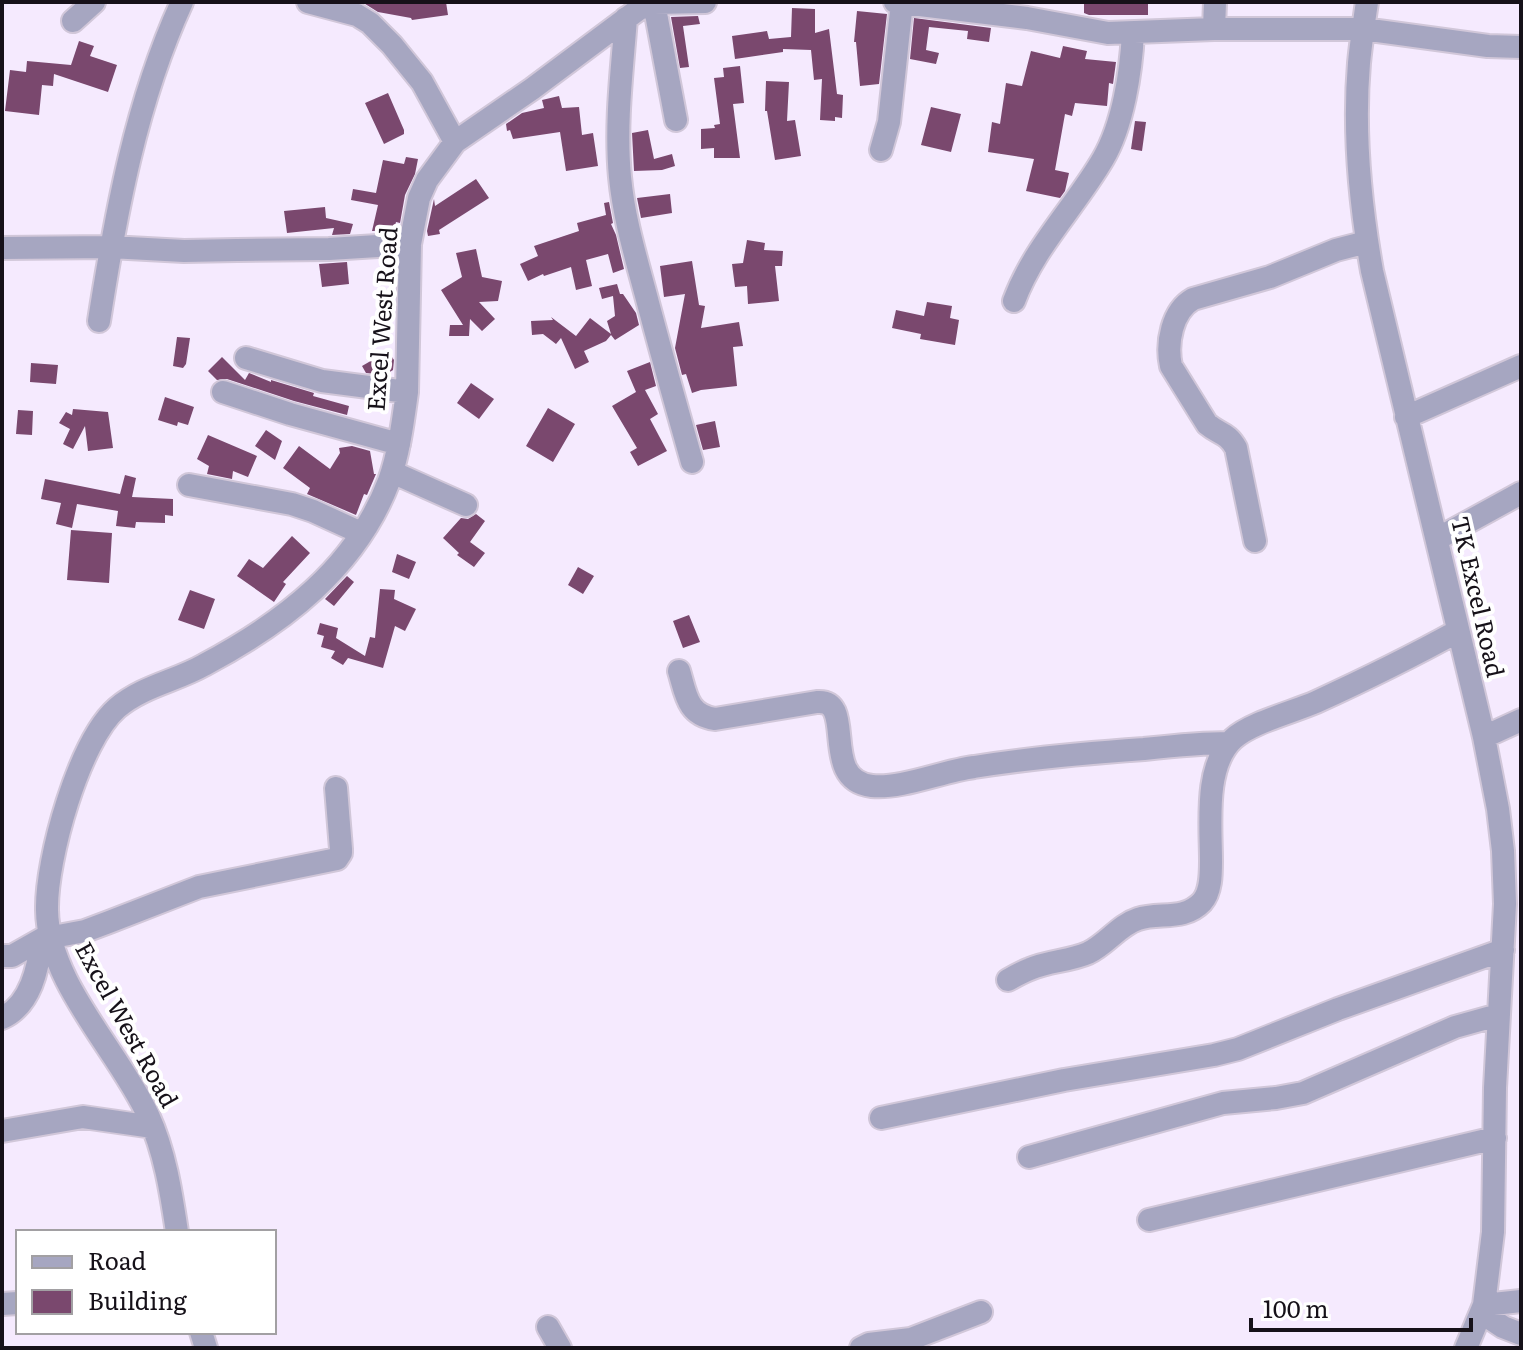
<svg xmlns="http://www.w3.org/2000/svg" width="1523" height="1350" font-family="Literata,serif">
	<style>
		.building { fill: #7a486e }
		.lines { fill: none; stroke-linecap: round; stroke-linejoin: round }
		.minor-casing { stroke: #d1c7d9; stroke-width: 26 }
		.minor { stroke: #a6a6c1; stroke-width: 22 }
		.labels { text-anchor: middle; stroke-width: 8; stroke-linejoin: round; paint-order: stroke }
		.street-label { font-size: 24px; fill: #161119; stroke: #fff }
	</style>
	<rect width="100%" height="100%" fill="#f5eafe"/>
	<path class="building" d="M362 2H446L448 15 412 20 411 18 378 12Z
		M1084 2H1148V15H1089L1084 13Z
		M792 8 815 9V33L829 29 837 94 843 95 842 118 835 117V121L820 120 822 79 814 80 811 50 783 49V52L735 59 732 36 767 31 769 39 791 37Z
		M857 11 887 14 879 84 860 86 856 42H854Z
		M698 16 700 24 683 26 689 67 680 68 671 17Z
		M914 18 991 28 989 42 967 39 968 31 929 27 926 50 939 53 936 64 910 59Z
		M79 41 94 46 90 56 117 65 108 92 54 74 53 86 42 85 39 115 5 111 10 70 26 72 27 61 71 65Z
		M1063 46 1087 51 1085 59 1116 62 1113 84 1109 83 1107 106 1075 103 1072 116 1065 114 1055 170 1069 173 1065 191 1060 198 1026 191 1034 159 988 152 992 122 1000 124 1006 83 1022 86 1031 51 1060 58Z
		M740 66 744 103 733 104 740 158H714V148L701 149V129L715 128 714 125 720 124 714 78 724 77 723 68Z
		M766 81 789 82 787 121 795 120 801 156 775 160 767 111H765Z
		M388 93 404 130V134L384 144 365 103Z
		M559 96 562 108 579 107 582 135 593 133 598 166 566 171 560 132 513 139 510 130 507 131 506 124 522 113 544 108 542 100Z
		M931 107 961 114 951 152 921 145Z
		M1135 121 1146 122 1142 151 1131 149Z
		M648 130 654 159 672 154 675 166 662 170 634 171 632 133Z
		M406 157 418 159 415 174 405 195 400 223 396 222 394 231H372L378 205 351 200 353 189 376 193 383 160 404 164Z
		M476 179 489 198 439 230 440 234 428 236 427 231 434 199 435 206Z
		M670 194 672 213 641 218 637 198Z
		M609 202 613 223 611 224 616 235 624 269 613 273 608 254 586 260 592 286 576 290 571 267 544 276 543 274 528 281 520 264 538 256 534 246 579 231 577 223 606 215 604 203Z
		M325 207 326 218 353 224 350 234 332 235 334 228 287 233 284 211Z
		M747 240 765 243 764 250 783 251 782 266H775L779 301 748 304 747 286 735 287 732 264 743 263Z
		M476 249 482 277 502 281 498 301 479 302 495 319 482 331 470 319 469 336H449L450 325H463L441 290 462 277 456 253Z
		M692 261 699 305 705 306 701 328 739 322 743 346 733 347 737 386 701 390 692 393 686 374 682 375 675 348 685 294 664 297 660 266Z
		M347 262 349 284 322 287 319 264Z
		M617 284 620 294H623L636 313 639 325 615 340 611 335 606 341 584 351 589 362 575 369 561 338 556 344 543 334 532 335 531 321 553 320 551 317 576 336 590 318 611 334 607 321 615 316 613 296 602 299 599 288Z
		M927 302 952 306 950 318 959 320 955 345 920 339 921 334 892 328 896 310 924 316Z
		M177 337 190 338 186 364 183 368 173 366Z
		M388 351 394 360 393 370 385 375 366 373 362 366Z
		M222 357 245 380 249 373 271 382V380L314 393 313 396 349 406 347 415 294 401 227 379 217 380 208 371Z
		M650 362 656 386 645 390 658 414 650 419 667 451 638 466 630 452 637 448 612 406 636 392 627 371Z
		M31 363 58 365 56 384 30 382Z
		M471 383 494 399 479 419 457 403Z
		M165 397 194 407 188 425 178 422 177 426 158 420Z
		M548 408 575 424 553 462 526 446Z
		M73 409 108 412 113 448 88 451 85 426 73 449 63 444 70 429 59 423 66 412 72 415Z
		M18 410 33 411 32 435 16 434Z
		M715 421 720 447 703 450 696 425Z
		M266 430 282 441 275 460 255 446Z
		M208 435 257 456 248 477 233 471 232 479 207 474 209 466 197 459Z
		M299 446 330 469 340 453 339 448 352 446 370 451 374 474H376L367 495 364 494 356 515 307 494 310 488 283 468Z
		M125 475 136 478 132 497 173 499V516L165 515V523L136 522 135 528 116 526 118 511 77 504 72 528 56 524 61 503 41 499 45 479 120 494Z
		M476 514 485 521 470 542 485 553 474 567 457 555 459 553 443 538 461 518 468 519Z
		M71 530 112 533 109 583 67 580Z
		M292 536 310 553 283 582 286 584 274 602 237 576 249 559 263 568Z
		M397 554 416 562 409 579 392 572Z
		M578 567 594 576 583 594 568 585Z
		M347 576 354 582 334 606 325 599Z
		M380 589 395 590 394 599 416 609 405 631 395 626 383 668 348 658 343 665 331 658 335 651 321 647 324 636 317 634 320 623 338 628 336 638 365 656 370 637 375 638Z
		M190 590 215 599 204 629 178 620Z
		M689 615 700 642 683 648 673 621Z"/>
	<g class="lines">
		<g class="minor-casing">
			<path id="minor" d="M308 2 357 15 370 23 392 45 422 82 455 142
				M895 2 1027 18 1108 33 1214 29H1363L1488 46 1521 47
				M1367 2C1364 22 1361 43 1359 63 1353 133 1360 203 1372 271L1484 737 1498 809 1503 851 1505 904 1495 1088 1493 1232 1484 1305 1466 1348
				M654 3 676 120
				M626 18C622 71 615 124 620 177 624 220 637 261 648 303 662 356 677 409 692 462
				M73 21 94 2
				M1214 29 1215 2
				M881 150 889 122 902 2
				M2 248 110 247 184 251 237 250 329 249 410 244
				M1014 301C1034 247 1075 207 1103 159 1123 125 1131 72 1133 33
				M99 321C116 212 136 102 182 2
				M246 358 322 381 407 392
				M223 392 290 414 399 444
				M1406 417 1521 366
				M392 472 466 505
				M189 485 292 504 313 511 361 533
				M1437 539 1521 493
				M1255 541 1236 448C1227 432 1220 435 1207 424L1171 366C1166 343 1172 311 1193 299L1270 277 1336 250 1367 242
				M679 671C686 694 687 715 715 719L817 702C858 699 818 780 872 786 902 789 943 771 974 767 1030 758 1087 753 1144 749 1172 746 1201 743 1229 743
				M1484 737 1521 720
				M2 956H12L42 939 85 931 109 922 199 887 337 859 341 853V849L336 788
				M1008 980C1015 976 1022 972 1030 969 1048 961 1070 961 1088 953 1107 944 1119 925 1138 919 1160 912 1184 921 1202 902 1211 892 1211 874 1211 861 1211 825 1204 766 1233 739 1250 723 1293 712 1316 702 1364 680 1411 657 1458 631
				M2 1018C31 1005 38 968 42 939
				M881 1118 1064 1080 1214 1055 1238 1049 1338 1009 1503 950
				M2 1131 83 1117 153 1127
				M1029 1157 1223 1103 1276 1098 1303 1093 1455 1027 1498 1015
				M1149 1220 1495 1138
				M177 1232C171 1192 165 1152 148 1115 118 1050 48 983 47 910 46 859 79 741 117 708 143 686 176 681 204 665 283 623 356 568 389 481 399 453 403 421 407 392L410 244 419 198 427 180 455 142 532 89 639 9 654 3 705 2
				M2 1304 18 1303
				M1484 1305 1521 1301
				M1482 1313 1503 1327 1521 1334
				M548 1327 560 1348
				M201 1332 206 1348
				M861 1348 869 1344 911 1339 981 1312"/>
		</g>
		<use href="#minor" class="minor"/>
	</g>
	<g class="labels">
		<g class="street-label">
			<text transform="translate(383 319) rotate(-86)" y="8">Excel West Road</text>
			<text transform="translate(1477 597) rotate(77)" y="8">TK Excel Road</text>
			<text transform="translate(126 1025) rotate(61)" y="8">Excel West Road</text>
		</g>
	</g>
	<rect width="1523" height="1350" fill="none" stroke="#161119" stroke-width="8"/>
	<rect x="16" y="1230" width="260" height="104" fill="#ffffff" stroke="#a2a0a3" stroke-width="2"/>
	<rect x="32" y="1256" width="40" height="12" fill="#a6a6c1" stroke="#a2a0a3" stroke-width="2"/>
	<text x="88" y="1270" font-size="24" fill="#161119">Road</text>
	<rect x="32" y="1290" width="40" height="24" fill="#7a486e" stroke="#a2a0a3" stroke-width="2"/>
	<text x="88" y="1310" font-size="24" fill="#161119">Building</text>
	<path d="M1251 1318v12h220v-12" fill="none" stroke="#161119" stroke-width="4"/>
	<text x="1263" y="1318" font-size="24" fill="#161119" stroke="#ffffff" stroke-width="6" paint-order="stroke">100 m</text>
</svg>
